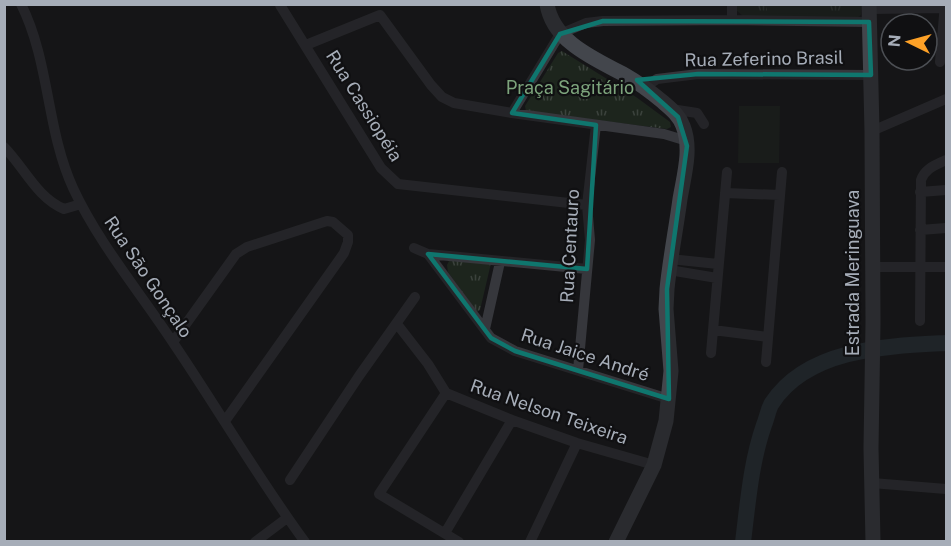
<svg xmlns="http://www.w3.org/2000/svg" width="951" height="546" font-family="'Public Sans',sans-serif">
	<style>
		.park { fill: url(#park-tufts) }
		.pitch { fill: #1d251d }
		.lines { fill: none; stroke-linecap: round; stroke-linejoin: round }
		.river { stroke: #2a353c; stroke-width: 16 }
		.street { stroke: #36373c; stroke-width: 10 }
		.secondary { stroke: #43464c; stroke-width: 15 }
		.marked { fill: none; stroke: #0f766e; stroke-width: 4.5; stroke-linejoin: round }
		.labels { text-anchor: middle; stroke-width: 4.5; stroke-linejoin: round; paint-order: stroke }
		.street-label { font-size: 18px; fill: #a6adb8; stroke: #101012 }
		.park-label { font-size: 18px; fill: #7da47c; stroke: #101012 }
	</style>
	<defs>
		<pattern id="park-tufts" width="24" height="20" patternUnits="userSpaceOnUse" patternTransform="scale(1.5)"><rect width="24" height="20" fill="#1d251d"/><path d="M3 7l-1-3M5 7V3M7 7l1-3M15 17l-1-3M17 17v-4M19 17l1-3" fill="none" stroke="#3b423c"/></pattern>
	</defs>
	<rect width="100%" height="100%" fill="#151517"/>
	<path class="park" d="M735 4H861V15L858 17 743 16 735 9Z
		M562 51 636 97 670 122 671 127 667 129 526 111 525 106 558 53Z
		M450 259 491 263 480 310 477 312 448 272 447 265Z"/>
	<path class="pitch" d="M767 5H818V14L767 13Z
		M739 106H780L779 163H738Z"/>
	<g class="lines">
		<path class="river" d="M743 542C748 502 751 462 764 425 767 418 768 409 772 403 808 348 888 346 946 343"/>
		<path class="street" d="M21 4C50 62 46 129 73 188 99 244 140 292 174 344 218 409 258 478 305 542
			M732 4V20
			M280 5 381 168 398 184 587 205
			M869 9 944 8
			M306 45 380 15 431 85 442 97 454 103 512 113 664 134 687 141
			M940 62 945 4
			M645 87 657 79 698 74 871 75
			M671 109 697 113 704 124
			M512 113 560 34 586 23 603 21 732 20 869 22
			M872 131 946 99
			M4 147C24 167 37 198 64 209L81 204
			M920 192 946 190
			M725 193 780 195
			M920 230 946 228
			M414 248 428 254 587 269
			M428 254 491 338 515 351 669 399
			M670 259 718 264
			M872 267H946
			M669 270 717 278
			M920 321 921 180C925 168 936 165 946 160
			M397 324 428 364 446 393 512 420 577 443 654 465
			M485 329 500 262
			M713 330 768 337
			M173 342 236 254 247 247 327 221 333 222 348 235V242L344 253 225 421
			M711 353 727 172
			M766 362 782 172
			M578 370 590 240 587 205 596 125
			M446 393 379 494 459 542
			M290 480 359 376 415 297
			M872 483 946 489
			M445 533 512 420
			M255 542 287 518
			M530 542 577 443"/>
		<path class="secondary" d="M547 4C553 42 595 59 625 75 639 83 651 92 663 102 671 109 679 115 683 126 692 149 684 175 680 199 676 229 670 259 667 289L666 309 671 371 666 421 654 465 616 542
			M869 4 872 131 873 323 871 448 873 542"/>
	</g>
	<path d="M0 0H951V546H0ZM603 21 869 22 871 75 698 74 637 80 678 117 687 146 667 289 669 399 515 351 491 338 428 254 587 269 596 125 512 113 560 34Z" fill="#151517" fill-opacity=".55" fill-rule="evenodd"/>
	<path class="marked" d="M603 21 869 22 871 75 698 74 637 80 678 117 687 146 667 289 669 399 515 351 491 338 428 254 587 269 596 125 512 113 560 34Z"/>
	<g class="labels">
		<g class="street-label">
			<text transform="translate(764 59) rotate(-1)" y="6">Rua Zeferino Brasil</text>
			<text transform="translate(364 106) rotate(58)" y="6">Rua Cassiopéia</text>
			<text transform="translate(570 246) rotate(-87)" y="6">Rua Centauro</text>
			<text transform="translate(853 273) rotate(-90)" y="6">Estrada Meringuava</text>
			<text transform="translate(148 277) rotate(56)" y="6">Rua São Gonçalo</text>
			<text transform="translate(585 355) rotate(18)" y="6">Rua Jaice André</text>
			<text transform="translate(549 412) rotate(19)" y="6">Rua Nelson Teixeira</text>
		</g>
		<g class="park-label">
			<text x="570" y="94">Praça Sagitário</text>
		</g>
	</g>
	<rect width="951" height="546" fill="none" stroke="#a6adb8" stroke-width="12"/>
	<g transform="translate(909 42) rotate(275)"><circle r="28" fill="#101012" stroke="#4c4f54" stroke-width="1.5"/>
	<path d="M0-4.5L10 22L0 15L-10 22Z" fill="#fda127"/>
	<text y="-9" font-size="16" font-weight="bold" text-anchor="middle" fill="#a6adb8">N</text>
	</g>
</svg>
